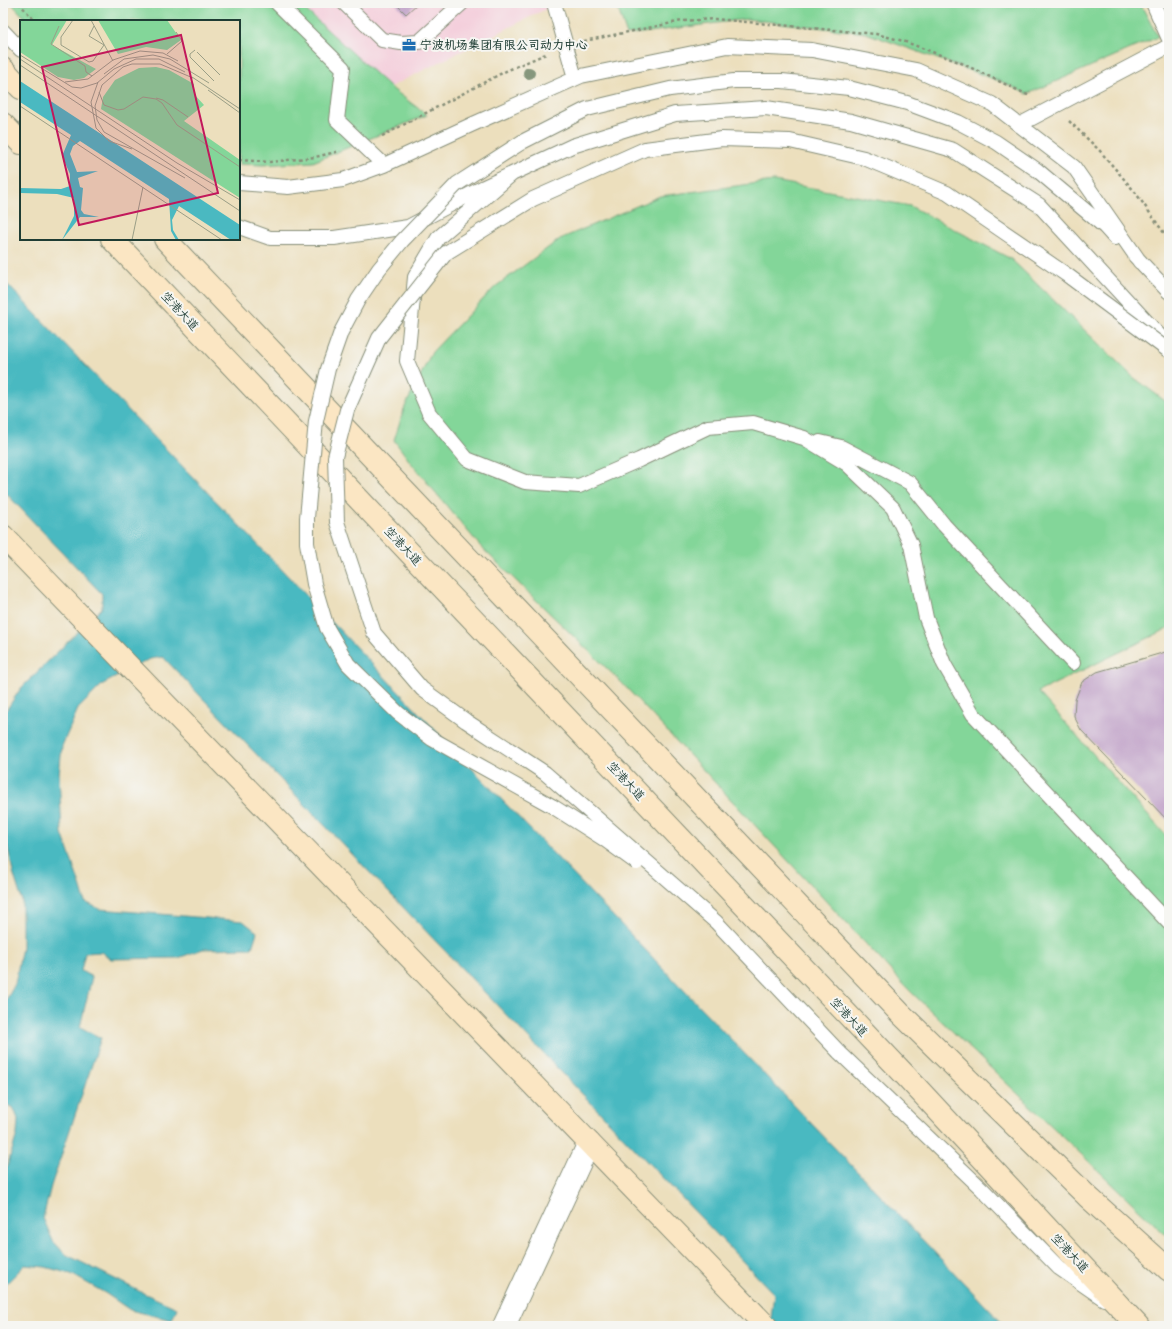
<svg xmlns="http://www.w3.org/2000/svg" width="1172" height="1329" font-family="Delius,'LXGW WenKai TC',sans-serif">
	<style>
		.built { fill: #f4cfdc }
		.green { fill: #83d699; stroke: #518a66 }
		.water { fill: #4ab9c1; stroke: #347b7a }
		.building { fill: #c3a6ca }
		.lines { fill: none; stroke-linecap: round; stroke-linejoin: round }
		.lane-casing { stroke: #868e78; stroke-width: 16 }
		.street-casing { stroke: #868e78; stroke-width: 24 }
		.secondary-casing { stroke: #868e78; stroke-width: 24 }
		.path { stroke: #868e78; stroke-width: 2.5; stroke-dasharray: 3 3; stroke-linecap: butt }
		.lane { stroke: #fff; stroke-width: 14 }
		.street { stroke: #fff; stroke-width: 22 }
		.secondary { stroke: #fbe6c3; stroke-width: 22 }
		.lane-bridge-casing { stroke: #868e78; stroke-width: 16; stroke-linecap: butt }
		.lane-bridge { stroke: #fff; stroke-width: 14 }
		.tree { fill: #86977d }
		.labels { text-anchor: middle; stroke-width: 4; stroke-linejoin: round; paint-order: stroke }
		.poi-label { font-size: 12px; font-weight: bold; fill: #1f3d34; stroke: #f6f6f2; text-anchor: start }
		.street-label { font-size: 12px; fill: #1f3d34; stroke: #f6f6f2 }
		.inset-road { fill: none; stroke: #9a9e86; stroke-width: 1 }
		.view { fill: #c2185b; fill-opacity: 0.15; stroke: #c2185b; stroke-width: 2 }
		.inset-edge { fill: none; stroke: #1f3d34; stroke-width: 2 }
	</style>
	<rect width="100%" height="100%" fill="#f6f6f2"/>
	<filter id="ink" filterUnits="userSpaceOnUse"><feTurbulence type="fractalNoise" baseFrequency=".025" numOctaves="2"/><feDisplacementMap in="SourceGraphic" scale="8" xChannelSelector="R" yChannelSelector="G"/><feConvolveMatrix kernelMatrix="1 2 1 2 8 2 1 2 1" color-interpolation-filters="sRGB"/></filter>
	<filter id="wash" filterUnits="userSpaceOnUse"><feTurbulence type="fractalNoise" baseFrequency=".012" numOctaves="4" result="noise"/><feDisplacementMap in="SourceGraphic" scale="16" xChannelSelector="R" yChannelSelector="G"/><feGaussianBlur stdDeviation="0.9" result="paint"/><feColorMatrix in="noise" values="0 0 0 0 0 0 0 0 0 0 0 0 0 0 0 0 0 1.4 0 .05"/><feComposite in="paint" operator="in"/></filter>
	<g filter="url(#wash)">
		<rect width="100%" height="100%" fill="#ecdfbd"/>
		<path class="built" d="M298 3H558L390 87Z"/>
		<path class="green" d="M11 3H298L390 87 427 115 313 162 262 165 239 164V21H28Z
			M616 3H1140L1158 37 1027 94 1002 82 866 33 747 19 627 35Z
			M774 181 910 206 1011 259 1133 377 1169 404V628L1038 692 1169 839V1238L909 990 622 683 481 547 411 463 394 440 404 409 432 352 495 287 560 239 660 196Z"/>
		<path class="water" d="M3 280 264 551 1005 1326H770L774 1294 163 657 150 659 103 684 78 709 62 746 59 775 62 833 81 888 85 902 100 909 243 921 257 932 252 948 203 949 178 958 111 959 101 952 85 953 81 971 92 977 80 1027 101 1038 51 1186 43 1218 53 1241 65 1254 141 1292 177 1308 172 1320 130 1310 105 1293 71 1274 45 1267 25 1265 3 1287V1180L17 1134 18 1119 14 1109 3 1102V1006L15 984 22 947V901L13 872 3 824V715L21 688 102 608V594L3 490Z"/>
		<g id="blocks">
			<path class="building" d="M395 3H418L406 14Z
				M1169 651V822L1081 730 1074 716 1075 700 1082 682 1097 672Z"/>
		</g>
	</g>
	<g filter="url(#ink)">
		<use href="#blocks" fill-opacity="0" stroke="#868e78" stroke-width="1"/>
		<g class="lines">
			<g class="lane-casing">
				<path id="lane" d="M277 3 343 68 337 120 384 165
					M344 3 382 40 401 43 419 42 462 3
					M554 3 575 78
					M1153 3 1169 39
					M3 31 21 50
					M849 88 907 103 958 122 996 142 1037 170 1105 227 1115 238
					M1019 125 1169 46
					M512 174 438 238 415 277 407 361 429 413 467 459 525 482 579 486 639 460 708 427 753 423 804 438 847 464 893 508 911 545 926 618 944 664 973 714 1169 923
					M239 183 288 187 343 180 384 165 471 125 581 76 727 46 812 50 916 70 992 104 1074 167 1140 262
					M239 227 270 238H334L408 227 484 187 572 146 675 114 766 108 851 121 953 150 1039 205 1169 346
					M1135 256 1169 292
					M820 442 841 447 910 483 944 525 1073 663
					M839 1052 982 1189 1059 1268 1104 1299"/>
			</g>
			<g class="street-casing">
				<path id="street" d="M504 1326 589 1143"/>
			</g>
			<g class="secondary-casing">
				<path id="secondary" d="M3 69 21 88
					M3 124 21 143
					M112 239 905 1075 1138 1326
					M165 239 900 1013 1087 1196 1169 1270
					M3 536 766 1326"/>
			</g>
			<path class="path" d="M19 3 35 21
				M584 41 682 21 715 19 876 34 903 41 959 62 1030 96
				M1069 121 1100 151 1135 192 1169 240
				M382 136 506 71 548 53
				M239 160 270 162 315 157 340 151"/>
			<use href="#lane" class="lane"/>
			<use href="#street" class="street"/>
			<use href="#secondary" class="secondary"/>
			<g class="lane-bridge-casing">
				<path id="lane-bridge" d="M637 863 604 839 552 806 432 739 398 713 348 664 327 628 314 584 307 543V518L316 421 328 369 341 332 358 300 379 269 402 241 457 184 522 142 587 109 670 89 734 81H782L849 88
					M839 1052 716 922 545 773 466 721 422 689 374 633 337 522 335 457 347 410 379 338 446 253 533 199 645 149 722 139 790 141 864 158 947 193 1067 275 1169 351"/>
			</g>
			<use href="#lane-bridge" class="lane-bridge"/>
		</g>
		<circle class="tree" cx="529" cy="73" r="6"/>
	</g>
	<defs>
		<g id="office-bare" transform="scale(1.08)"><path d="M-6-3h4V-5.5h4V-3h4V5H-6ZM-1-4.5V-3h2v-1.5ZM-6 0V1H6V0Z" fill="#1f6fb2" stroke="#f6f6f2" stroke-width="2.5" paint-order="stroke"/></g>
	</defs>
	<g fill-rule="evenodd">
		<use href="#office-bare" x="409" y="45"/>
	</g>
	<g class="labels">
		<g class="poi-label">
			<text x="420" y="49">宁波机场集团有限公司动力中心</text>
		</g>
		<g class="street-label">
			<text transform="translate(180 311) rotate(47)" y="4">空港大道</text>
			<text transform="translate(403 546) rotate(47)" y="4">空港大道</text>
			<text transform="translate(626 781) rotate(47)" y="4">空港大道</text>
			<text transform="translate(849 1017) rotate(47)" y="4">空港大道</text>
			<text transform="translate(1070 1253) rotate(47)" y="4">空港大道</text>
		</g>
	</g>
	<g transform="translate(20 20)">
		<rect width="220" height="220" fill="#ecdfbd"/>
		<path d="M0 0H47L32 25 76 49 64 58 54 60 38 57 0 32ZM78 0H147L161 20 147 30 126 27 98 34ZM136 47 149 50 174 64V74L184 85 164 101 220 140V178L81 89 83 77 95 60 119 48Z" fill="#83d699"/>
		<path d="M0 61 220 205V220H211L159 186 152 200 153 210 159 220H156L151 211 149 179 60 121 53 126 50 134 57 152 78 151 58 158 60 167 63 168 61 190 64 194 79 197H60L42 220 54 196V178L37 174 0 173V168L41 169 50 166V154L42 136 51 115 0 82Z" fill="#4ab9c1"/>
		<path class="inset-road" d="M53 0 41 17V25L69 42 73 41 84 25M71 0 93 41M39 6 31 24 65 46 66 52 72 56M74 6 69 16 84 25M175 30 170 34V37L194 61M177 32 200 55M147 34 162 21 156 12M0 35 52 67 61 68 77 63 94 49 116 39H139L165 52M0 39 157 143 220 180M0 45 220 191M84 54 104 39 133 35 150 39 189 63M172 57 220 89M45 62 68 59 93 40 120 31 143 33 158 41M78 62 71 82 76 108 89 121 112 129M188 70 220 93M79 72 84 85 98 90 104 89 123 77 136 79 142 83 157 105 220 147M136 78 143 80 168 97M0 86 202 220M165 158 84 112 77 100 75 86 82 65 103 47 112 44H140L173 58M112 220 123 167"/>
		<path class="view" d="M161 15 198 173 59 205 22 47Z"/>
		<rect width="220" height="220" class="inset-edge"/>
	</g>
	<rect width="1172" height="1329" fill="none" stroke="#f6f6f2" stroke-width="16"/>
</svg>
